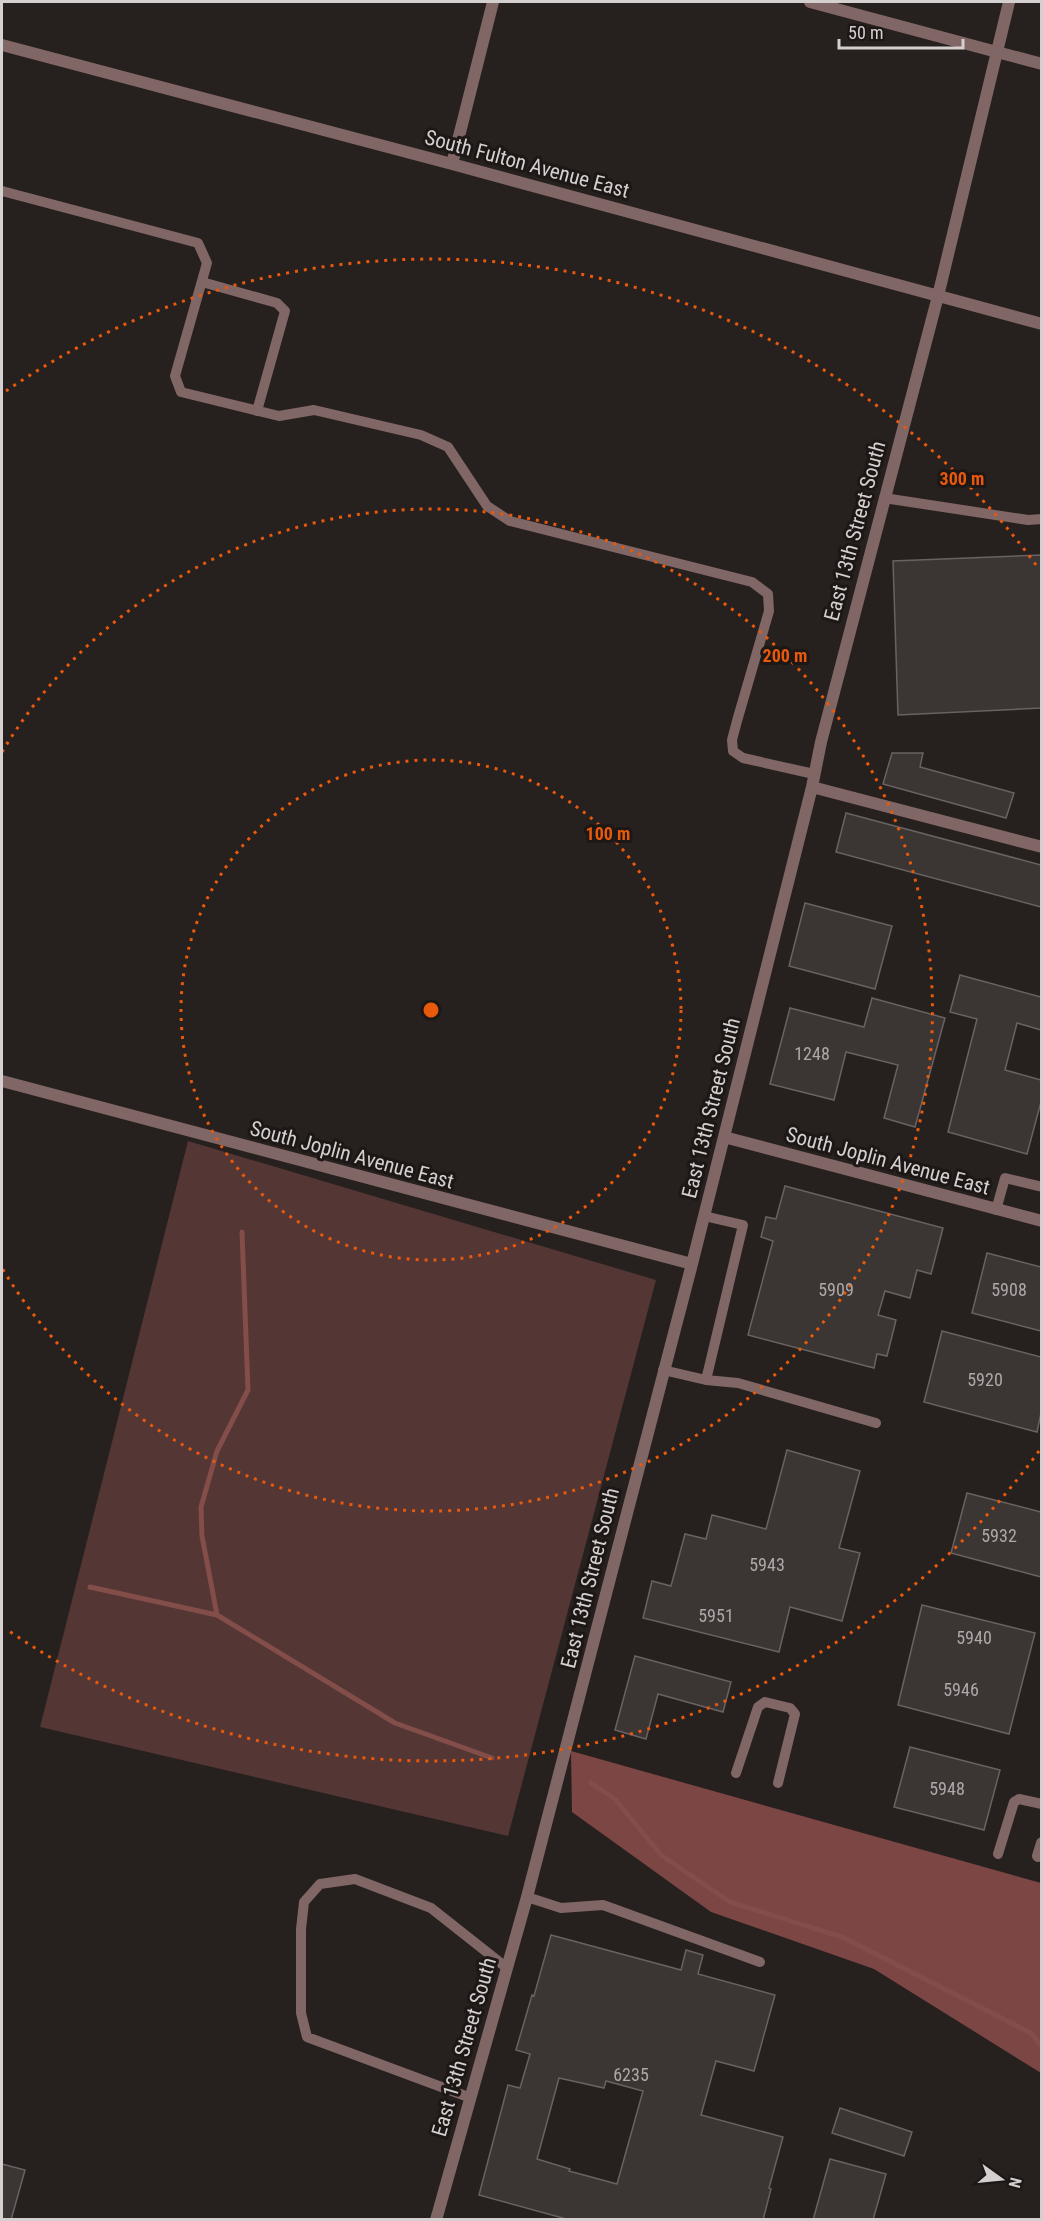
<svg xmlns="http://www.w3.org/2000/svg" width="1043" height="2221" font-family="'Roboto Condensed',sans-serif">
	<style>
		.green { fill: #543634 }
		.forest { fill: #7b4644 }
		.lines { fill: none; stroke-linecap: round; stroke-linejoin: round }
		.stream { stroke: #834d4a; stroke-width: 5 }
		.building { fill: #3b3534; stroke: #6a6262; stroke-width: 1.5; fill-rule: evenodd }
		.service { stroke: #806664; stroke-width: 10 }
		.minor { stroke: #806664; stroke-width: 12 }
		.ring { fill: none; stroke: #e8590c; stroke-width: 3; stroke-dasharray: 3 6 }
		.labels { text-anchor: middle; stroke-width: 6; stroke-linejoin: round; paint-order: stroke }
		.number-label { font-size: 18px; fill: #aea9a8 }
		.street-label { font-size: 21px; fill: #d4d0cf; stroke: #1d1716 }
		.centre { fill: #e8590c; stroke: #1d1716; stroke-width: 3 }
		.ring-label { font-size: 18px; text-anchor: middle; font-weight: bold; fill: #e8590c; stroke: #1d1716; stroke-width: 6; stroke-linejoin: round; paint-order: stroke }
	</style>
	<rect width="100%" height="100%" fill="#26201f"/>
	<path class="green" d="M188 1141 656 1280 508 1836 40 1727Z"/>
	<path class="forest" d="M571 1751 1041 1883V2073L874 1969 711 1912 572 1812Z"/>
	<g class="lines">
		<path class="stream" d="M90 1587 217 1615 395 1723 492 1758
			M217 1615 202 1536 201 1507 217 1451 248 1390 242 1232
			M591 1783 615 1799 661 1855 730 1902 842 1937 1031 2033 1042 2047"/>
	</g>
	<path class="building" d="M1041 555V708L898 715 893 561Z
		M892 753H923L920 767 1014 793 1006 818 883 784Z
		M846 813 1041 865V907L836 852Z
		M805 903 892 926 875 989 789 966Z
		M960 975 1041 997V1030L1017 1023 1005 1070 1041 1080V1102L1027 1154 948 1132 977 1019 950 1012Z
		M872 998 945 1018 915 1127 884 1118 898 1065 846 1052 834 1100 770 1084 790 1008 864 1027Z
		M785 1186 943 1228 931 1274 917 1270 910 1298 885 1291 878 1315 896 1320 887 1356 877 1354 874 1368 748 1335 773 1241 761 1237 766 1217 776 1219Z
		M987 1253 1041 1267V1331L972 1313Z
		M942 1331 1041 1357V1413L1037 1432 924 1402Z
		M787 1450 860 1471 839 1548 860 1553 842 1621 790 1607 779 1652 643 1618 652 1581 671 1586 685 1534 706 1539 712 1515 766 1529Z
		M967 1493 1041 1512V1577L951 1553Z
		M922 1605 1035 1633 1009 1734 898 1705Z
		M635 1656 731 1682 723 1712 658 1694 646 1739 615 1730Z
		M910 1747 1000 1770 984 1830 894 1807Z
		M551 1935 681 1970 686 1950 703 1955 698 1974 775 1995 754 2071 716 2061 701 2115 783 2137 769 2188 771 2189 763 2220H570L479 2195 508 2085 520 2088 530 2054 516 2050 532 1995 534 1996ZM559 2078 604 2088 606 2081 643 2091 617 2184 569 2171 570 2169 537 2159Z
		M840 2108 912 2132 904 2156 832 2133Z
		M830 2159 886 2174 873 2220H813Z
		M2 2164 25 2170 11 2220H2Z"/>
	<g class="lines">
		<path class="service" d="M2 191 198 243 207 263 175 376 181 392 279 416 314 410 421 435 448 447 487 506 510 521 752 582 768 594 769 611 737 721 732 740 733 751 743 758 814 774
			M202 282 277 303 285 311 257 411
			M884 498 1028 520 1042 519
			M996 1210 1005 1178 1042 1187
			M663 1370 706 1380 743 1225 704 1216
			M706 1380 738 1383 876 1423
			M736 1773 758 1707 765 1702 790 1708 795 1714 778 1783
			M998 1854 1014 1802 1019 1799 1042 1804
			M527 1897 561 1908 603 1905 760 1962
			M471 2098 307 2037 301 2013V1929L304 1902 320 1884 355 1879 431 1908 507 1968"/>
		<path class="minor" d="M810 2 1042 64
			M2 45 452 164 1042 324
			M452 164 493 2
			M812 787 1042 847
			M2 1081 692 1264
			M724 1137 1042 1221
			M1038 1856 1042 1843
			M436 2220 527 1897 692 1264 812 787 821 742 938 296 1009 2"/>
	</g>
	<g class="ring">
		<circle cx="431" cy="1010" r="250"/>
		<path d="M2 752A501 501 0 1 1 2 1268"/>
		<path d="M1039 1451A751 751 0 0 1 6 1629M6 391A751 751 0 0 1 1039 569"/>
	</g>
	<g class="labels">
		<g class="number-label">
			<text x="812" y="1060">1248</text>
			<text x="836" y="1296">5909</text>
			<text x="1009" y="1296">5908</text>
			<text x="985" y="1386">5920</text>
			<text x="999" y="1542">5932</text>
			<text x="767" y="1571">5943</text>
			<text x="716" y="1622">5951</text>
			<text x="974" y="1644">5940</text>
			<text x="961" y="1696">5946</text>
			<text x="947" y="1795">5948</text>
			<text x="631" y="2081">6235</text>
		</g>
		<g class="street-label">
			<text transform="translate(527 164) rotate(15)" y="7">South Fulton Avenue East</text>
			<text transform="translate(855 531) rotate(-75)" y="7">East 13th Street South</text>
			<text transform="translate(711 1108) rotate(-76)" y="7">East 13th Street South</text>
			<text transform="translate(352 1155) rotate(15)" y="7">South Joplin Avenue East</text>
			<text transform="translate(888 1161) rotate(15)" y="7">South Joplin Avenue East</text>
			<text transform="translate(590 1578) rotate(-76)" y="7">East 13th Street South</text>
			<text transform="translate(464 2047) rotate(-74)" y="7">East 13th Street South</text>
		</g>
	</g>
	<circle cx="431" cy="1010" r="9" class="centre"/>
	<g class="ring-label">
		<text x="962" y="485">300 m</text>
		<text x="785" y="662">200 m</text>
		<text x="608" y="840">100 m</text>
	</g>
	<rect width="1043" height="2221" fill="none" stroke="#d4d0cf" stroke-width="6"/>
	<g transform="translate(1001 2179) rotate(105)" stroke="#1d1716" stroke-width="4.5" paint-order="stroke">
	<path d="M0-4.5L10 22L0 15L-10 22Z" fill="#d4d0cf"/>
	<text y="-9" font-size="16" font-weight="bold" text-anchor="middle" fill="#d4d0cf">N</text>
	</g>
	<path d="M839 39v9h124v-9" fill="none" stroke="#d4d0cf" stroke-width="3"/>
	<text x="848" y="39" font-size="18" fill="#d4d0cf" stroke="#1d1716" stroke-width="4.5" paint-order="stroke">50 m</text>
</svg>
